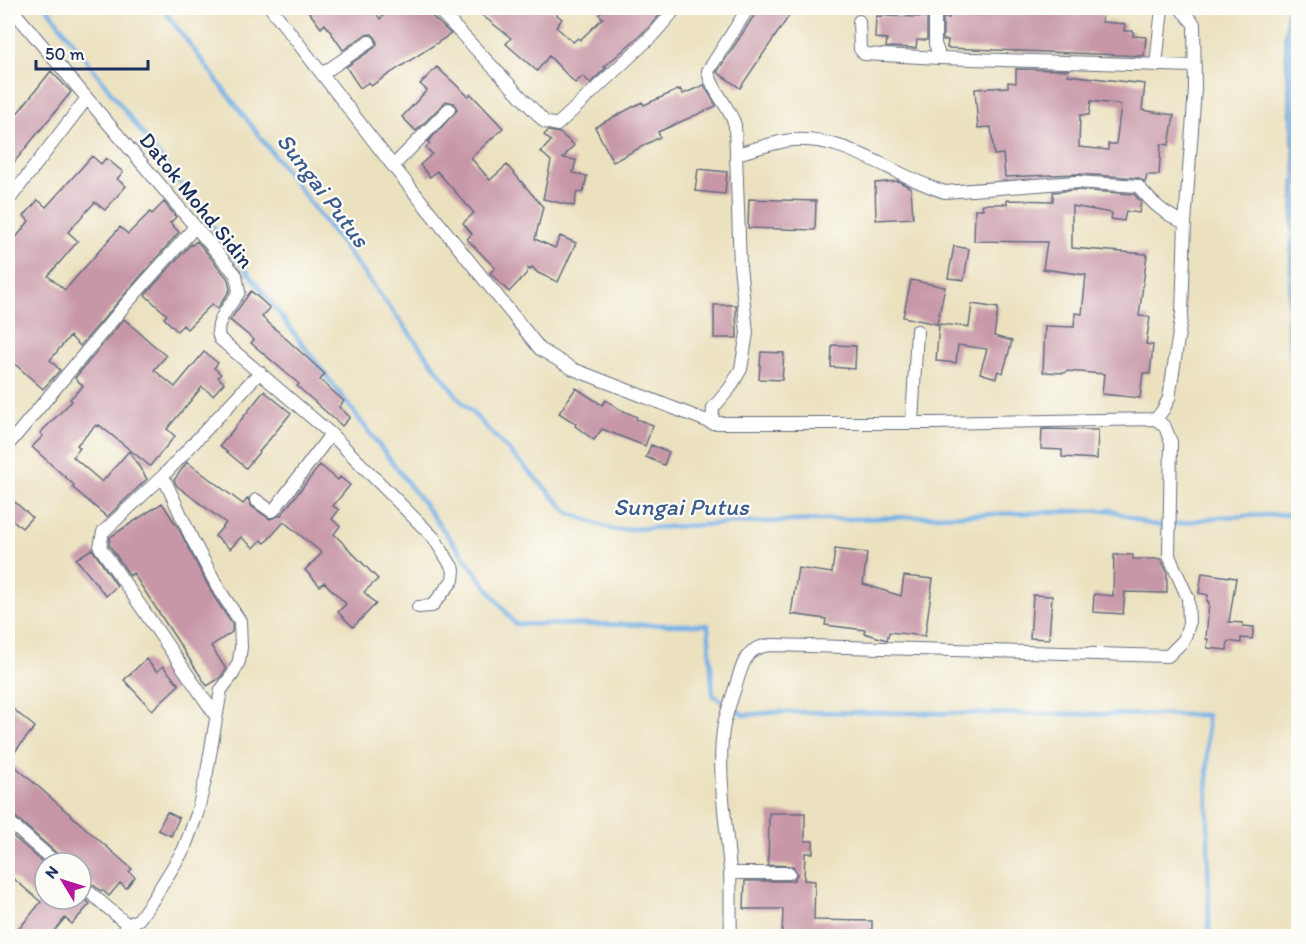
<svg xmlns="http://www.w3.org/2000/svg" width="1306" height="944" font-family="Itim,sans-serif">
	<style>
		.water { fill: #74b0e6; stroke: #4870a2; stroke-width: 1.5 }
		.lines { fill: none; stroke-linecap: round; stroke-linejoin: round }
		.stream { stroke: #74b0e6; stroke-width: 4.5 }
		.building { fill: #c797a8; fill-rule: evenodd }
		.street-casing { stroke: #646d80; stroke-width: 14 }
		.street { stroke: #fff; stroke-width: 12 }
		.labels { text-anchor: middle; stroke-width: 4.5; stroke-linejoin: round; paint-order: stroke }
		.street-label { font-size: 22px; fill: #1b2f5e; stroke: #fdfcf7 }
		.water-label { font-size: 24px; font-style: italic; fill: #3a5c8e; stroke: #fdfcf7 }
	</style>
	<rect width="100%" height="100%" fill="#fdfcf7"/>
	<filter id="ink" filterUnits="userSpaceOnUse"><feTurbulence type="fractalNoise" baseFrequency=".0167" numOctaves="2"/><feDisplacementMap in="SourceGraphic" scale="12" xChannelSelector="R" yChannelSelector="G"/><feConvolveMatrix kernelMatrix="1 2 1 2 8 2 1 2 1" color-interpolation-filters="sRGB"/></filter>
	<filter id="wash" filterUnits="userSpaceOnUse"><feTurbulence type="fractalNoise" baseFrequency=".008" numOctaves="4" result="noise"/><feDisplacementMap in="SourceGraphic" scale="24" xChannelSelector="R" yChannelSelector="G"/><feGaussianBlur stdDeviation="1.35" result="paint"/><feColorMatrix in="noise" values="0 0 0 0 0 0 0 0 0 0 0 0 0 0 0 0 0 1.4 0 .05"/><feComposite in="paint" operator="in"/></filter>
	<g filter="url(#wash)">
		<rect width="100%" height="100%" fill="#ebe1bf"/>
		<path class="water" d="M1287 8H1298V428L1287 325 1294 170 1284 37Z"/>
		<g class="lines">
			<path class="stream" d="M47 8 515 624 708 625 713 695 744 715 778 712 1207 715 1209 936
				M162 8 461 401 569 513 614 530 738 523 1110 510 1149 524 1165 526 1219 517 1298 514"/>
		</g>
		<g id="blocks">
			<path class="building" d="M306 8H373L380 19 390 8H423L451 34 371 86 369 82 360 88 346 67 374 48 377 45 376 38 372 34 365 35 343 50 325 24 321 28Z
				M473 8H548L562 19 556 27 573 42 578 38 580 40 603 18 599 14 606 8H666L647 29 604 67 606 68 590 83 583 76 575 83 549 56 537 71 506 44 511 38Z
				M759 8H777L789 16 740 88 717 72Z
				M1019 8H1069V10L1103 14 1102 22 1125 24 1124 31H1133V36L1146 37 1144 56 947 48 948 40H943V18H949L950 9 973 10V15L1019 13Z
				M876 16 927 17V40H917L916 48 886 47 887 39 875 38Z
				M437 67 468 96 471 94 503 128 471 158 490 180 507 165 543 207 535 239 555 248 560 236 576 243 558 282 538 273 532 267 530 270 528 268 527 273 509 292 490 273 495 268 467 239 472 234 463 223 474 213 437 171 430 177 420 165 432 154 426 147 430 144 428 142 457 110 454 103 446 101 416 131 402 117 427 90 420 84Z
				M1016 69 1069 70 1068 75 1145 84 1142 110 1174 115 1169 145 1161 144 1159 175H1147L1145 182 1139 178 1077 174 1005 177 1003 154 994 155 991 127 978 128 975 89 1008 87V82L1016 83ZM1091 101 1121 105 1116 144H1108V150L1079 147 1080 115H1089Z
				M51 71 71 92 8 170V125Z
				M704 85 716 106 658 132 660 137 613 162 595 127 642 102 644 105 680 89 683 94Z
				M548 131 560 133 574 145 563 158 576 160 573 173 587 176 583 193 577 192 574 206 543 199 551 161 541 152 551 141 544 135Z
				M92 156 101 164 106 158 123 172 117 179 126 186 105 210 95 202 68 232 78 241 48 276 65 290 120 227 128 234 150 212 152 214 164 202 176 217 170 223 179 232 80 346 70 336 50 360 60 370 43 389 8 358V248L29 221 24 216 38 200 46 207Z
				M698 169 727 172 725 194 695 191Z
				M898 181 911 188 913 218 876 220 875 183Z
				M1076 190 1134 194 1141 202 1139 213 1126 211 1124 221 1111 219 1112 213 1072 206V248L1147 254 1139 316 1150 317 1146 344 1153 345 1150 374 1143 373 1140 398 1102 394 1104 374 1066 371 1065 373 1043 372 1045 326 1074 327 1075 313 1082 314 1086 275 1043 269 1047 242 974 241 975 209H983L982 204H1007V200L1053 201V192Z
				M749 199 816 201 815 230 748 228Z
				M197 241 228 279 230 290 217 309 212 304 187 329 183 325 177 331 164 318 167 315 145 295 191 244 192 245Z
				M954 246 969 249 964 280 948 278Z
				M911 280 945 287 937 324 903 317Z
				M251 291 270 308 262 317 325 374 320 380 344 401 339 407 350 417 342 426 297 386 299 384 251 343 254 340 230 320Z
				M972 304 998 308 994 336 1012 341 1003 373 998 371 996 378 980 373 987 349 958 345 956 363 936 361 939 324 969 327Z
				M714 305H736L737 338H714Z
				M124 319 166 356 154 370 175 387 204 352 218 363 214 368 221 374 218 377 224 383 213 395 202 387 167 429 175 436 150 466 99 425 98 427 96 425 77 445 80 448 73 457 102 482 129 451 147 479 107 517 72 487 74 485 32 447 43 436 40 433 72 401 70 399 83 386 75 378Z
				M832 345 856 346 855 369 831 367Z
				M761 352 784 353 782 380 759 379Z
				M576 388 602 405 606 400 619 409 637 417 636 419 653 425 645 446 602 429 594 440 575 426 576 424 559 413Z
				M264 391 291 413 246 468 220 446Z
				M1042 429 1098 430 1097 459 1062 457V450L1041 449Z
				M651 445 669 452 664 465 646 457Z
				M187 462 243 504 248 498 251 506 270 519 281 515 320 465 338 480 340 477 350 485 333 506 339 510 332 519 340 526 334 534 378 579 364 592 376 604 353 627 338 612 346 604 324 582 320 586 305 570 322 553 284 522 265 543 261 540 254 548 241 537 230 549 215 536 226 523 177 486 174 480Z
				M8 496 32 517 22 528 8 516Z
				M162 503 177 526 213 595 232 624V632L211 646 226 669 220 678 207 686 133 573 130 576 109 545 110 537Z
				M92 549 117 586 106 596 76 559Z
				M835 549 867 553 863 584 901 596 904 576 933 579 925 636 889 632 887 640 864 633 865 630 825 625 826 619 791 614 798 568 832 573Z
				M1114 555H1133V559H1161L1167 572V593L1125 592 1123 614 1093 612 1094 594 1113 596Z
				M1202 573 1236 578 1229 622 1243 623V626L1254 627 1252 639 1241 638V643L1228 641 1227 650 1207 648 1208 639H1206L1209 602 1207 601 1208 595 1199 593Z
				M1033 595 1052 596 1049 639 1030 638Z
				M146 659 157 672 163 666 179 685 152 710 124 680Z
				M8 705 35 727 8 760 132 869 129 872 135 877 126 888 120 883 109 896 102 890 101 891 86 879 81 877V863H64L61 857 13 815 8 813Z
				M167 812 179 818 171 836 158 830Z
				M769 813H805V841H813V853H805L804 880 815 881 814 920 872 921V936H782L783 909H744L745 881H790L794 880 797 874 793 866 768 865Z
				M8 832 45 864V899H81V896L90 904 72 924 65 918 50 936H13L41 902 8 874Z"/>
		</g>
	</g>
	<g filter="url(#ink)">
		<use href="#blocks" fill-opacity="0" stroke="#646d80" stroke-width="1.5"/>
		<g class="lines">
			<g class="street-casing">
				<path id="street" d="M11 8 236 275 239 292C231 305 212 323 220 339L331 434 434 538 454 570 453 580 432 606 418 607
					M271 8 393 166 540 349 573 369 712 423H935L1156 419 1163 410 1169 398 1182 313 1185 223 1195 89 1194 24 1180 8
					M437 8 545 122 557 125 653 35 676 8
					M935 8V44L940 58 1195 66
					M859 21 860 49 864 54 940 58
					M1156 65 1162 8
					M322 74 369 42
					M736 154C752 150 769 144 785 141 844 132 892 176 945 192L1076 182 1138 186C1154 205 1163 213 1185 223
					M393 166 449 109
					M8 201 87 98
					M712 423 713 408 730 388 741 369 747 333 740 266 735 125C729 106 711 89 708 71L745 13
					M912 423 917 331
					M8 445 126 304 195 227
					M256 500 271 511 274 510 331 434
					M216 716 100 547 103 532 163 476 260 372
					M8 821 56 863
					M730 873H789
					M81 885 128 925
					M119 936 128 925 139 919 152 901 184 849 197 814 207 772 221 690 233 674 239 661 241 647 240 621 220 591 192 539 163 476
					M731 936C730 915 731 893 730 872 727 826 716 769 724 724 727 711 732 698 736 685 743 662 746 646 773 645L1168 656 1184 640 1189 624 1188 598 1169 556 1171 442 1165 427 1156 419"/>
			</g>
			<use href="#street" class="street"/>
		</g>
	</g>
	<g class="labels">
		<g class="street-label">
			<text transform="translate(197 200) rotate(51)" y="8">Datok Mohd Sidin</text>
		</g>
		<g class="water-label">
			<text transform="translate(323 190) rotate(53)" y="8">Sungai Putus</text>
			<text x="681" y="515">Sungai Putus</text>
		</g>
	</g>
	<rect width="1306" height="944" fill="none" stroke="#fdfcf7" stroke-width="30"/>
	<g transform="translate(63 881) rotate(308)"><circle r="28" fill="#fdfcf7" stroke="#a3aaba" stroke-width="1.5"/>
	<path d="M0-4.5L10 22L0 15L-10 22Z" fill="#b5179e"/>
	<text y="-9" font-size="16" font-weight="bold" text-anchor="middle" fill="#1b2f5e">N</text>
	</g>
	<path d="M36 60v9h112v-9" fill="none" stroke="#1b2f5e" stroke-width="3"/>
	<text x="45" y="60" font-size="18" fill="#1b2f5e" stroke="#fdfcf7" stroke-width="4.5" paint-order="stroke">50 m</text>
</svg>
